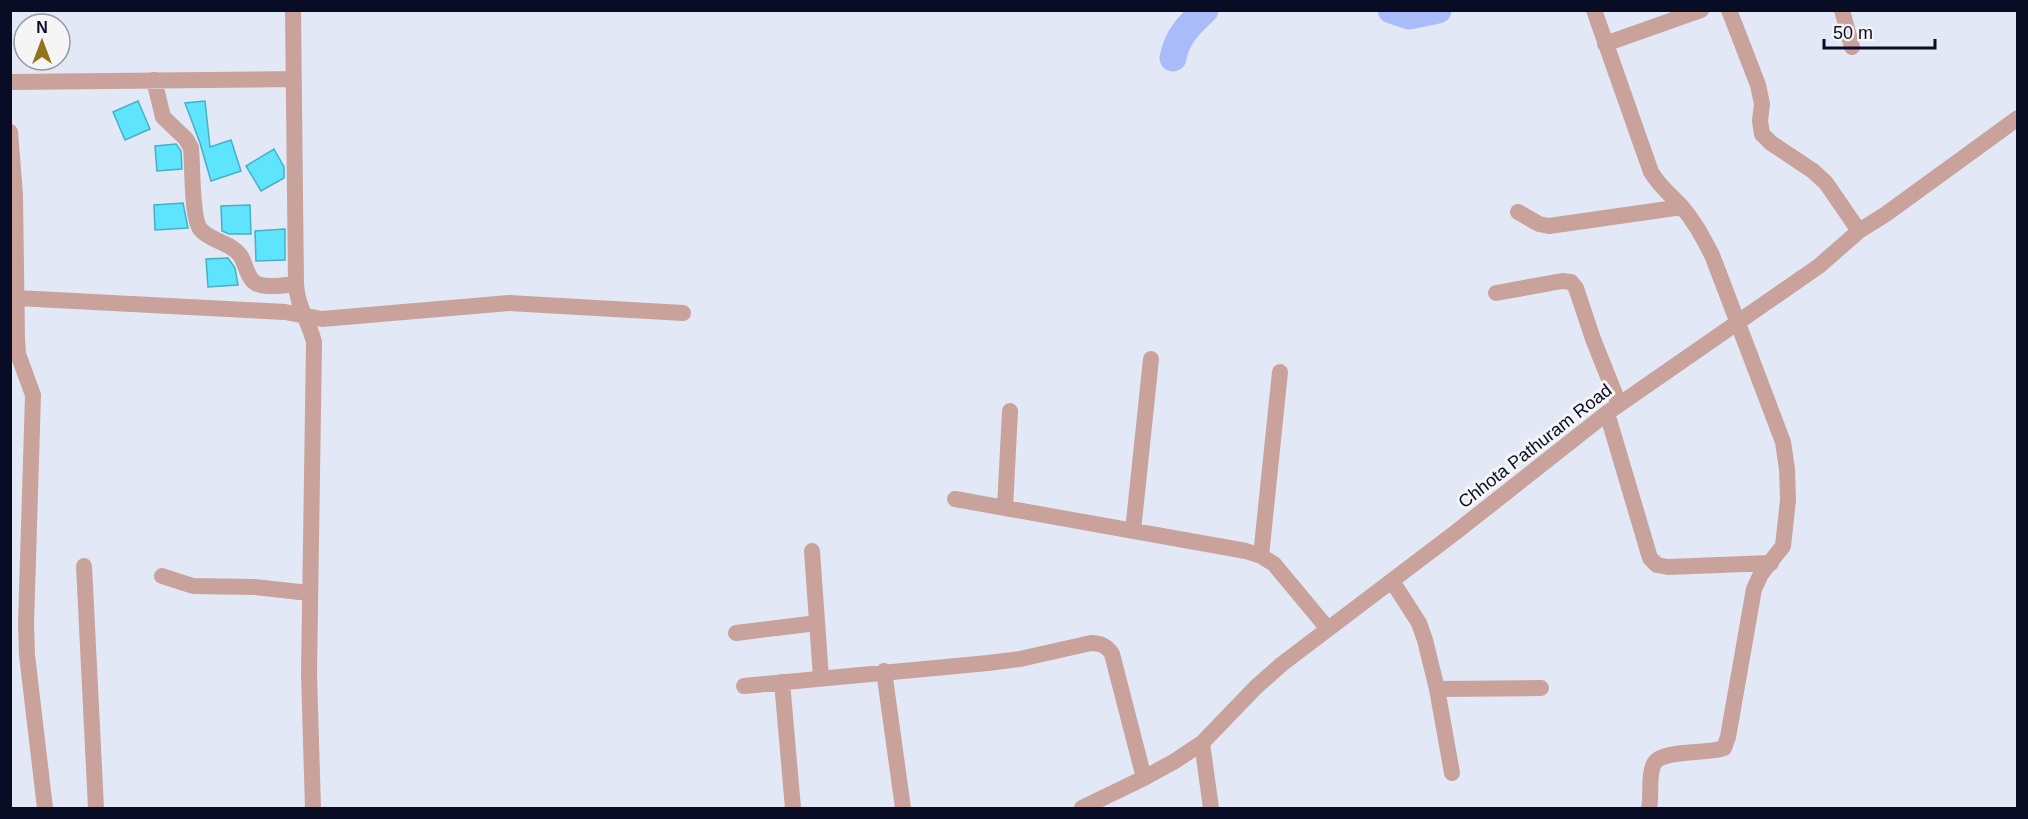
<svg xmlns="http://www.w3.org/2000/svg" width="2028" height="819" font-family="Helvetica,sans-serif">
	<style>
		.lines { fill: none; stroke-linecap: round; stroke-linejoin: round }
		.river { stroke: #a9bbf9; stroke-width: 27 }
		.building { fill: #5ee5fd; stroke: #44b1c4; stroke-width: 1.5 }
		.minor { stroke: #c8a29b; stroke-width: 16 }
		.labels { text-anchor: middle; stroke-width: 6; stroke-linejoin: round; paint-order: stroke }
		.street-label { font-size: 18px; fill: #080d25; stroke: #f5f5f5 }
	</style>
	<rect width="100%" height="100%" fill="#e3e8f6"/>
	<g class="lines">
		<path class="river" d="M1391 10 1409 16 1438 10
			M1173 58C1177 36 1189 25 1205 10"/>
	</g>
	<path class="building" d="M138 101 150 129 125 140 113 112Z
		M205 101 210 147 231 140 241 171 211 181 200 143 185 103Z
		M176 144 181 151 182 169 157 171 155 146Z
		M274 149 284 167V178L261 191 246 166Z
		M183 203 188 228 155 230 154 205Z
		M250 205 251 234H229L222 231 221 206Z
		M285 229V260L256 261 255 231Z
		M228 258 235 268 238 285 208 287 206 259Z"/>
	<g class="lines">
		<path class="minor" d="M293 10 296 284C297 306 309 322 314 342L309 674 313 808
			M1594 10 1651 172C1660 187 1671 195 1682 207 1695 222 1703 238 1712 255L1783 442 1787 469 1788 500 1783 546 1761 574 1754 589 1728 737 1724 748C1705 755 1658 748 1653 766 1648 779 1652 795 1649 808
			M1729 10 1758 85 1762 104 1760 121 1762 134 1771 143 1813 171 1826 183 1859 231
			M1842 10 1852 47
			M1605 44 1701 10
			M154 80 163 117 186 139 191 148C193 166 191 219 201 230 212 242 230 242 240 255 245 262 246 273 252 280 260 290 284 285 296 284
			M10 82 294 79
			M10 132 15 195 17 339 18 354 33 395 26 624 27 655 45 808
			M1518 212 1539 224 1549 226 1682 207
			M1496 293 1562 281 1571 282 1576 288 1593 339 1619 404
			M17 298 285 312 322 319 509 303 683 313
			M1607 413 1650 558 1657 565 1668 567 1771 563
			M955 499 1246 551 1261 556 1274 564 1328 629
			M1005 508 1010 411
			M1133 531 1151 359
			M812 551 821 678
			M1261 556 1280 372
			M84 566 96 808
			M162 576 193 586 254 587 309 593
			M1392 581 1419 623 1425 640 1437 689 1452 773
			M736 633 817 623
			M884 671 903 808
			M782 682 793 808
			M744 686 988 663 1020 659 1091 643C1101 643 1107 646 1112 654L1144 778
			M1437 689 1541 688
			M1202 743 1211 808
			M1082 808 1144 778 1175 761 1202 743 1256 687 1282 664 1456 532 1607 413 1819 266 1859 231 1886 214 2018 118"/>
	</g>
	<g class="labels">
		<g class="street-label">
			<text transform="translate(1535 446) rotate(-38)" y="6">Chhota Pathuram Road</text>
		</g>
	</g>
	<rect width="2028" height="819" fill="none" stroke="#080d25" stroke-width="24"/>
	<g transform="translate(42 42)"><circle r="28" fill="#f5f5f5" stroke="#9698a2" stroke-width="1.5"/>
	<path d="M0-4.5L10 22L0 15L-10 22Z" fill="#8f7419"/>
	<text y="-9" font-size="16" font-weight="bold" text-anchor="middle" fill="#080d25">N</text>
	</g>
	<path d="M1824 39v9h111v-9" fill="none" stroke="#080d25" stroke-width="3"/>
	<text x="1833" y="39" font-size="18" fill="#080d25" stroke="#f5f5f5" stroke-width="4.5" paint-order="stroke">50 m</text>
</svg>
